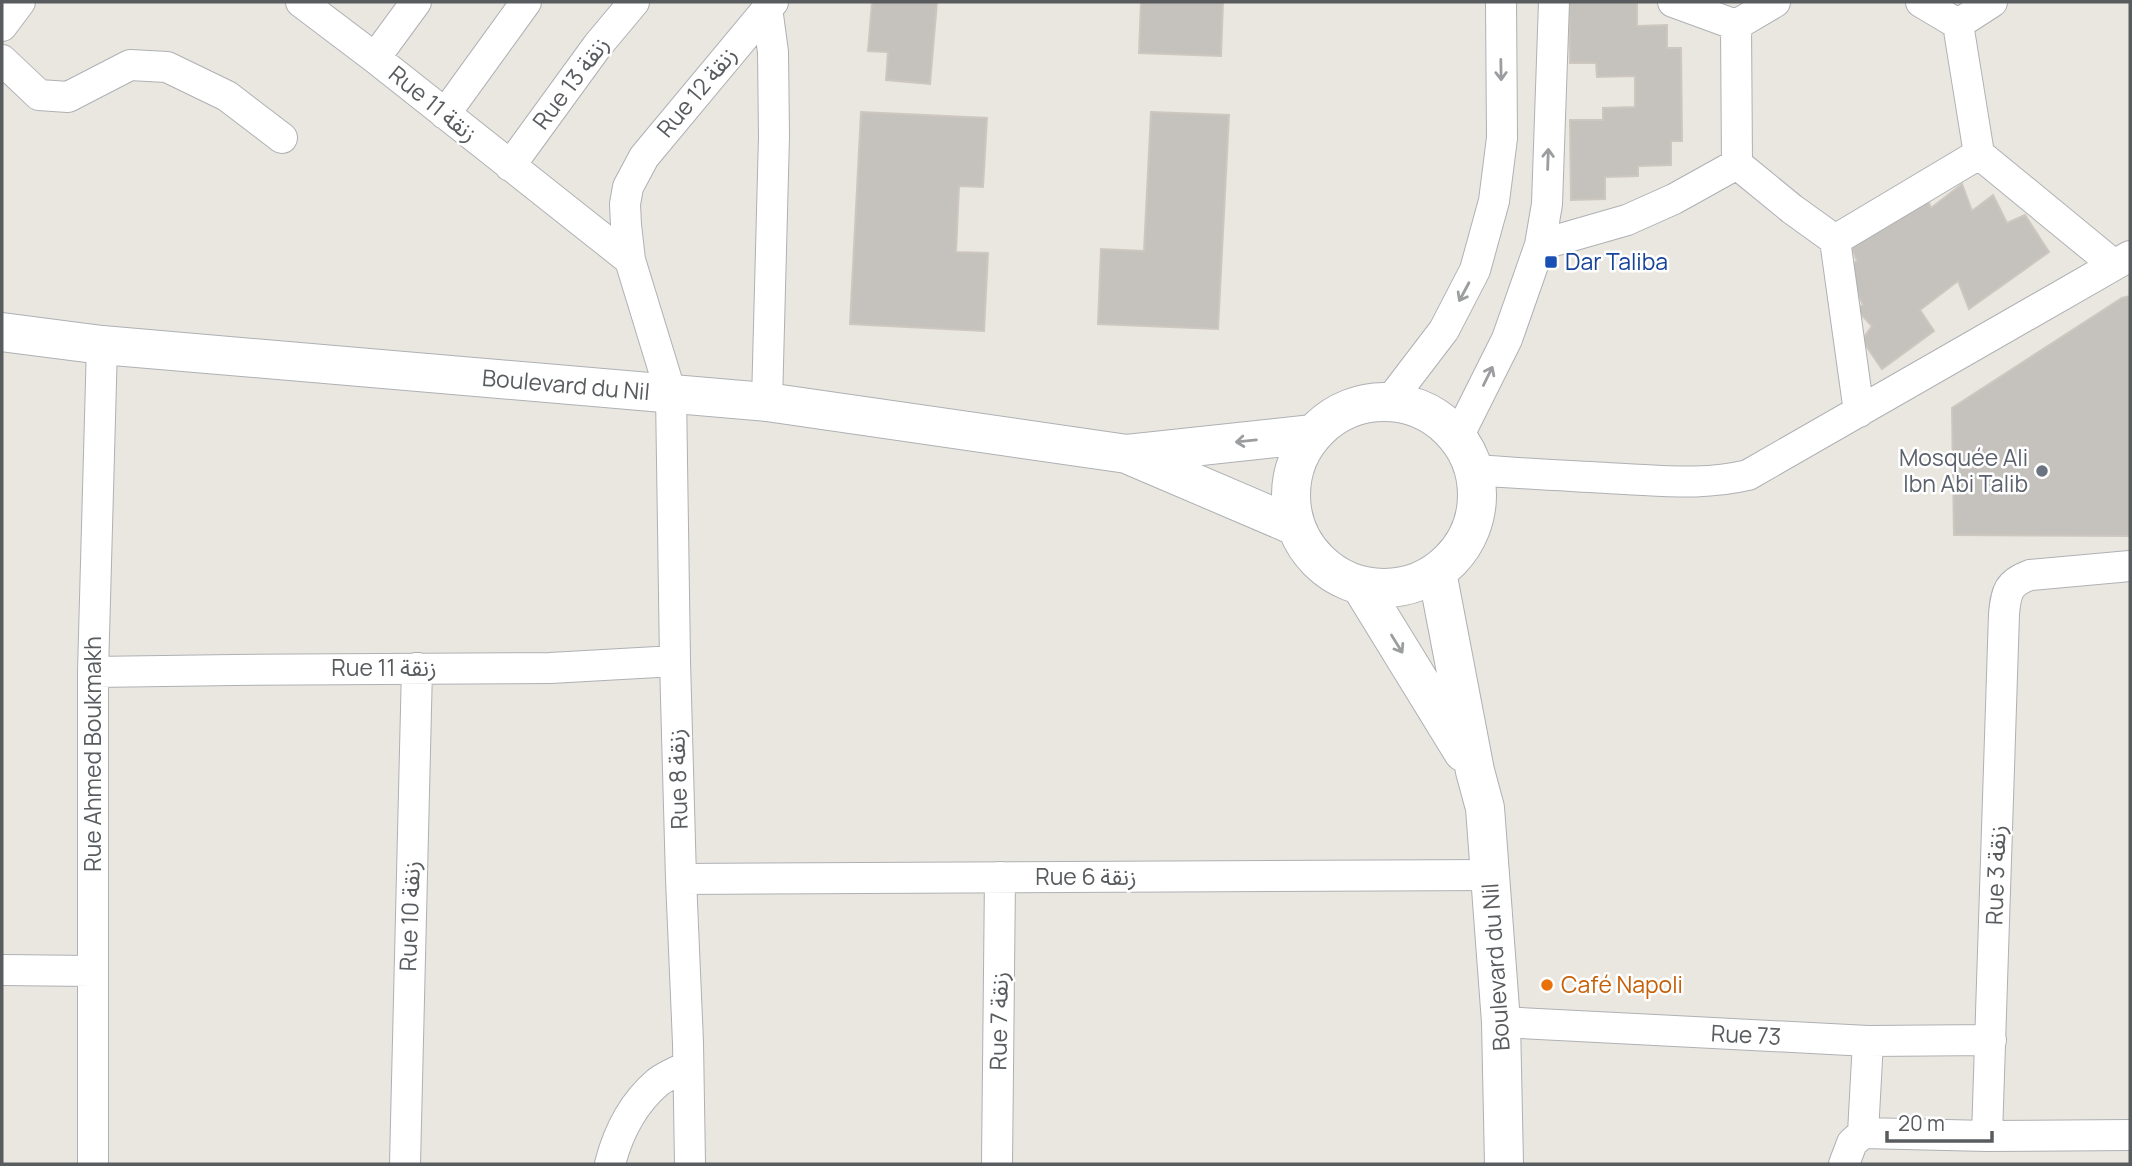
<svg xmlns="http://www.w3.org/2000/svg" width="2132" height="1166" font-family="Manrope,'Noto Sans Arabic',sans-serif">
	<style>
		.building { fill: #c5c1bd; stroke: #cdc7bf; stroke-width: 2 }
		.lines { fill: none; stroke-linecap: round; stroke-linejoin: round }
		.street-casing { stroke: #aeb1b4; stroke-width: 32 }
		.secondary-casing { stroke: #adb1b4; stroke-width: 40 }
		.street { stroke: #fff; stroke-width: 30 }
		.secondary { stroke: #fff; stroke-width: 38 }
		.oneway { stroke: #9b9d9f }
		.transit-dot { fill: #1a4fb4; stroke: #fff; stroke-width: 2.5 }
		.worship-dot { fill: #6b7280; stroke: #fff; stroke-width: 2.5 }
		.food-dot { fill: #e8710a; stroke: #fff; stroke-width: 2.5 }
		.labels { text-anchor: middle; stroke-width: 5; stroke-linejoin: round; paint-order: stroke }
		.street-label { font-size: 23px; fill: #595c5f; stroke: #fff }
		.transit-label { font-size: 23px; fill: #164399; stroke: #fff; text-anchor: start }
		.worship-label { font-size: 23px; fill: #5b616d; stroke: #fff; text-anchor: end }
		.food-label { font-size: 23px; fill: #c56008; stroke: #fff; text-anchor: start }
	</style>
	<rect width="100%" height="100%" fill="#eae6e0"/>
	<path class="building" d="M872 2H937L930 84 886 80 888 52 868 51Z
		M1141 2H1223L1221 56 1139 53Z
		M1569 2 1637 3V26L1667 25V48H1681L1682 141H1671V165L1638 166V176L1605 177V199L1571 200 1570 120H1603V108L1635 107V76L1597 77 1596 63H1570Z
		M861 112 987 118 983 187 959 186 956 252 988 253 984 331 850 324Z
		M1151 112 1229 115 1218 329 1098 324 1101 249 1144 251Z
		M1962 184 1972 211 1993 195 2007 223 2025 215 2049 252 1969 309 1958 281 1920 310 1934 331 1882 369 1862 340 1872 326 1856 309 1863 305 1846 268 1857 261 1851 246 1923 188 1931 208Z
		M2130 296V536L1954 535 1952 408 2122 298Z"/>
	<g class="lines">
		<g class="street-casing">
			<path id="street" d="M301 2 375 58 630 260
				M1673 2 1736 25 1775 2
				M1921 2 1958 24
				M1992 2 1958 24 1979 154 2113 264
				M767 8 773 52 774 136 767 402
				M1736 25 1737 164 1792 209 1835 240 1979 154
				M2 26 20 2
				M375 58 416 2
				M2 60 39 95 68 97 130 65 167 67 227 96 282 138
				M445 114 526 2
				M510 166 598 45 634 2
				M1835 240 1859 412
				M1540 245 1627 220 1674 199 1737 164
				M1389 402 1444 330 1475 270 1494 201 1502 138 1501 2
				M1458 437 1507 339 1540 245 1547 204 1554 2
				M1475 470C1525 474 1575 476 1625 479 1669 481 1705 485 1748 475L2130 256
				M93 672 234 670 550 668 675 661
				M681 879 1490 875
				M2 970 92 971
				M1501 1022 1868 1041 1991 1040
				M1863 1133 1868 1041
				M1987 1136 2004 614C2006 592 2008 583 2030 575L2130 566
				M93 1164V672L102 345
				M405 1164 417 668
				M610 1164C618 1133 632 1104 658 1082 667 1075 679 1071 688 1066
				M690 1164 688 1043 681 879 675 661 671 394 630 260 626 225 625 204 628 187 644 157 773 2
				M997 1164 1000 877
				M1844 1164 1852 1143 1863 1133 1987 1136 2130 1135"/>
		</g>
		<g class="secondary-casing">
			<path id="secondary" d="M2 332 102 345 767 402 1127 454 1313 434
				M1291 495a93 93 0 1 1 186 0a93 93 0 1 1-186 0Z
				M1129 455 1295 526
				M1437 572 1475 771 1485 808 1501 1022 1504 1164
				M1361 586 1463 752"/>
		</g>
		<use href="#street" class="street"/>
		<use href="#secondary" class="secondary"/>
	</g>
	<defs><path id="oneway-shaft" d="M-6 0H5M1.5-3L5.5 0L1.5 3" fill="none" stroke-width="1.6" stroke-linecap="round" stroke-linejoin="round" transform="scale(1.75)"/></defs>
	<g class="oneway">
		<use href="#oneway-shaft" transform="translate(1501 70) rotate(89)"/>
		<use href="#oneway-shaft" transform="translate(1548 159) rotate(-88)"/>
		<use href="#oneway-shaft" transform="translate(1464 292) rotate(118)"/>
		<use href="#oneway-shaft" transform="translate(1488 376) rotate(-64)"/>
		<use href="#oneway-shaft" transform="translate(1246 441) rotate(174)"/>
		<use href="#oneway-shaft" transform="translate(1397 644) rotate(58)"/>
	</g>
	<rect class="transit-dot" x="1544" y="255" width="14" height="14" rx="3.5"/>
	<circle class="worship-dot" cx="2042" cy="471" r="7"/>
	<circle class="food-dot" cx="1547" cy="985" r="7"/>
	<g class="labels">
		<g class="street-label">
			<text transform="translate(571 83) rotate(-53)" y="8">Rue 13 زنقة</text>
			<text transform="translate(697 92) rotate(-50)" y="8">Rue 12 زنقة</text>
			<text transform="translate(433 104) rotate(39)" y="8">Rue 11 زنقة</text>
			<text transform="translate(566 385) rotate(5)" y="8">Boulevard du Nil</text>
			<text x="384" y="676">Rue 11 زنقة</text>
			<text transform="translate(93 754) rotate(-90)" y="8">Rue Ahmed Boukmakh</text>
			<text transform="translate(678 779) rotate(-92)" y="8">Rue 8 زنقة</text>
			<text transform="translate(1996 875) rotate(-88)" y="8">Rue 3 زنقة</text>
			<text x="1086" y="885">Rue 6 زنقة</text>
			<text transform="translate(410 916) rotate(-88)" y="8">Rue 10 زنقة</text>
			<text transform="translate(1496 967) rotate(-94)" y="8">Boulevard du Nil</text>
			<text transform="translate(999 1021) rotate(-89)" y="8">Rue 7 زنقة</text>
			<text transform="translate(1746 1035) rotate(3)" y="8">Rue 73</text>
		</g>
		<g class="transit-label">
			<text x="1565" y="270">Dar Taliba</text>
		</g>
		<g class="worship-label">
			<text x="2028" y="466">Mosquée Ali<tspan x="2028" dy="26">Ibn Abi Talib</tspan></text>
		</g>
		<g class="food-label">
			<text x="1561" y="993">Café Napoli</text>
		</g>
	</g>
	<rect width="2132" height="1166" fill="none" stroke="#595c5f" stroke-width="7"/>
	<path d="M1887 1131v10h105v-10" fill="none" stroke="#595c5f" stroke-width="3.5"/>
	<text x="1898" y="1131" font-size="21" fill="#595c5f" stroke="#ffffff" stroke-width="5" paint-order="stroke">20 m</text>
</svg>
